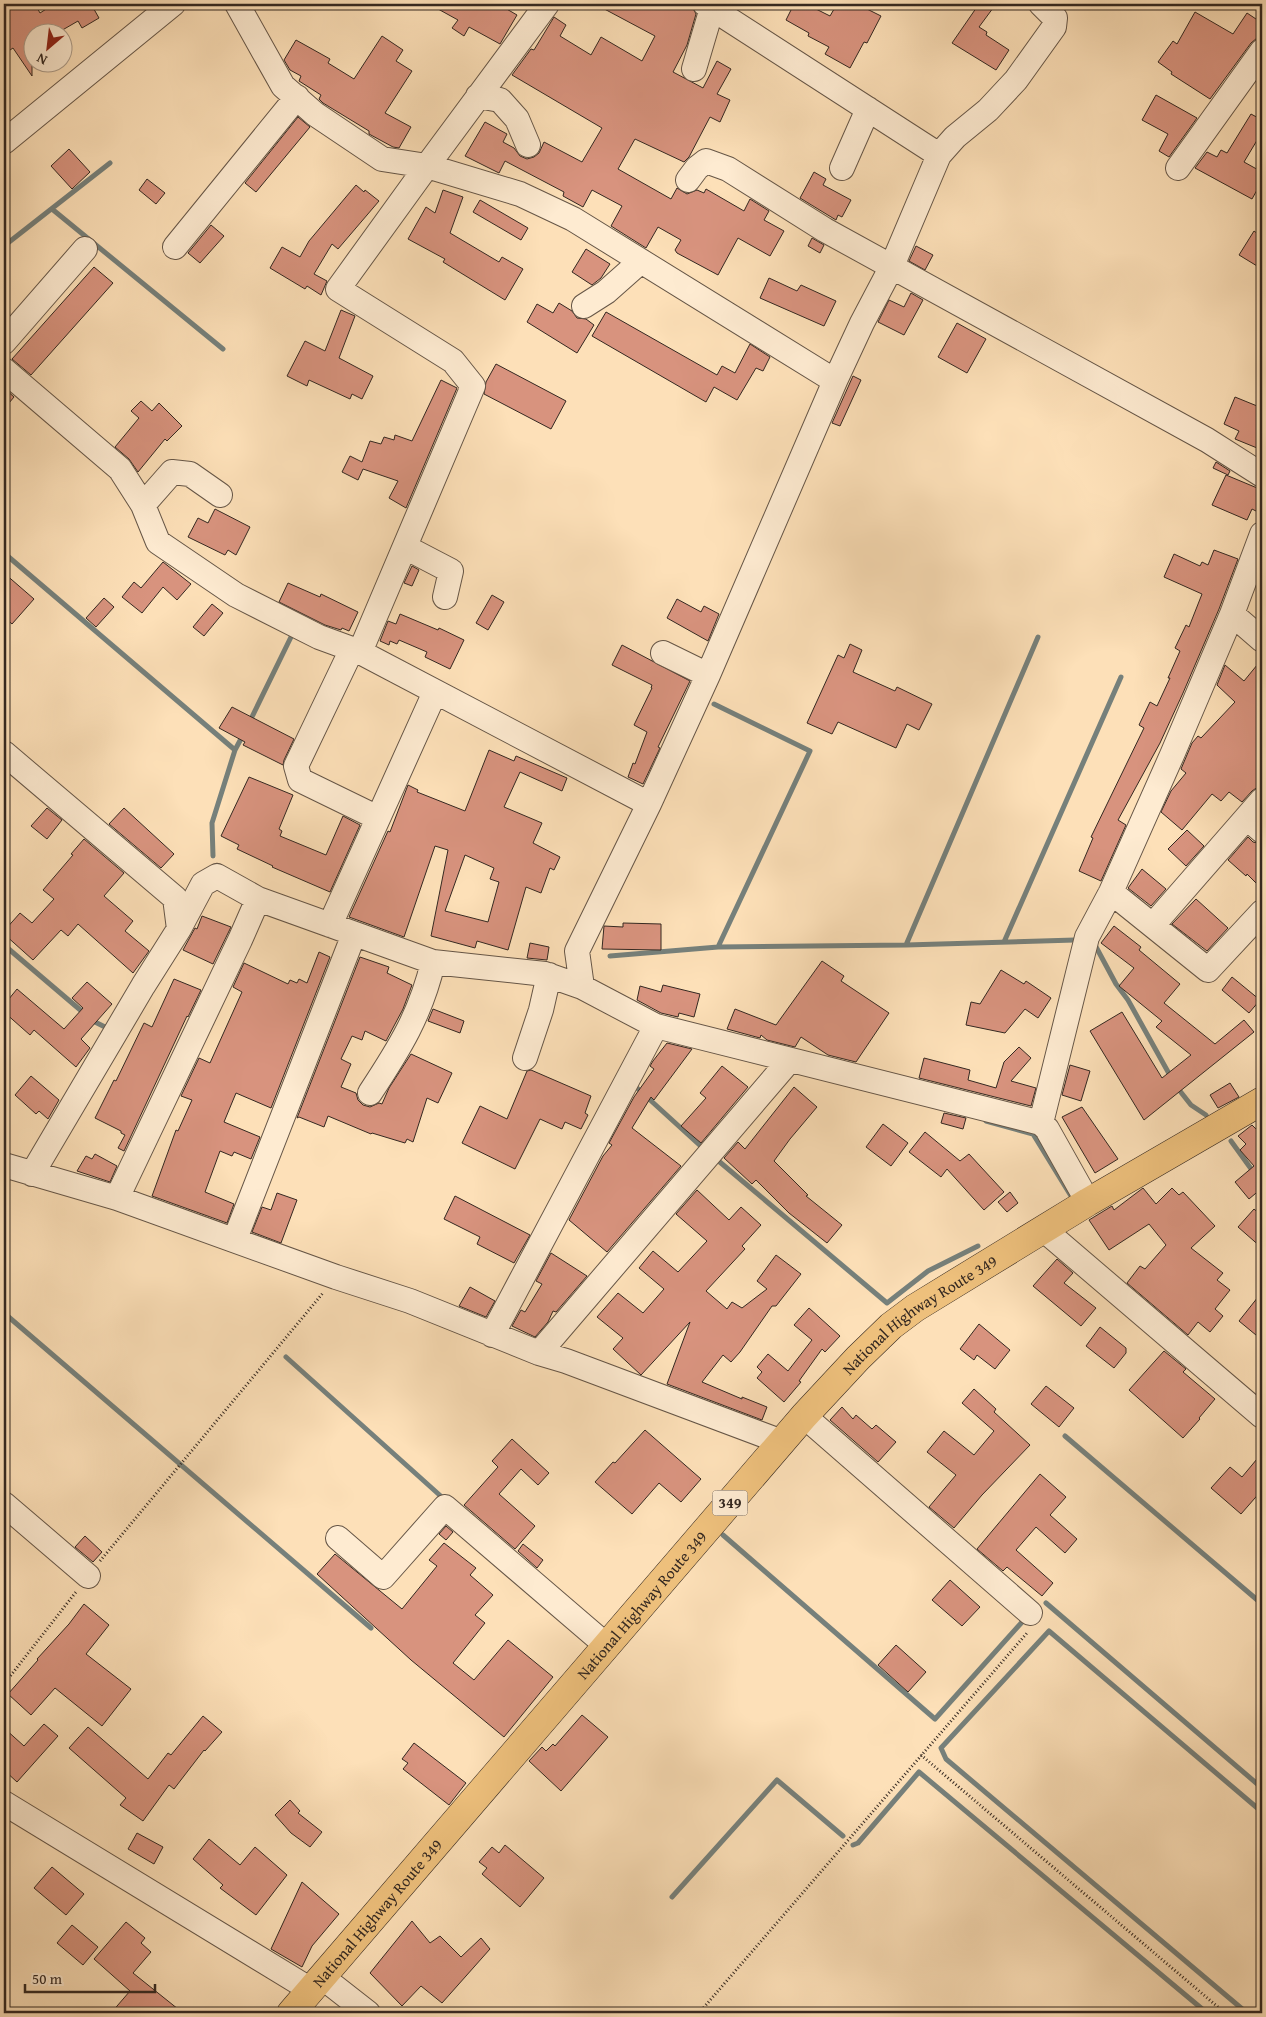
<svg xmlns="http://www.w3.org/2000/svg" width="1266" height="2017" font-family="'Gentium Book Plus',serif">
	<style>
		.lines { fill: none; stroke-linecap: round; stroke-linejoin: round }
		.stream { stroke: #76807b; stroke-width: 5 }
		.building { fill: #d8937e; stroke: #342821; fill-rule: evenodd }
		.minor-casing { stroke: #665647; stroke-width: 26 }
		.highway-casing { stroke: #342821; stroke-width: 29 }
		.path { stroke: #342821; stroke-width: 3; stroke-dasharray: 1 2.5; stroke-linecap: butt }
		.minor { stroke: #feebd1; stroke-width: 24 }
		.highway { stroke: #eec07c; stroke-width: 28 }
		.labels { text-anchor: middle; stroke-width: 5; stroke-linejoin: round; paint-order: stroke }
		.shield { fill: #feebd1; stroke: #716256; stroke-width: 1 }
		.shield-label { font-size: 15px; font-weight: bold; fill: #342821 }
		.street-label { font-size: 16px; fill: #342821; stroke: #feebd1 }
	</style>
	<rect width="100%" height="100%" fill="#fde0b8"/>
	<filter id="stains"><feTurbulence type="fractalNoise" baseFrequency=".004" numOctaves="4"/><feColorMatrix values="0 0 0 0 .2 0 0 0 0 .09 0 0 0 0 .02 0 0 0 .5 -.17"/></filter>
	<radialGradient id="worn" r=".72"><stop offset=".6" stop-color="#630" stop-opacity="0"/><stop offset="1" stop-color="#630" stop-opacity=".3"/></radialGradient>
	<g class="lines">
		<path class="stream" d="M52 209 223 349
			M4 246 110 163
			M4 553 235 750
			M714 704 810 751 718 947
			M249 723 291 637
			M213 856 212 823 235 750 243 735
			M1004 942 1121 677
			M4 945 85 1014
			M906 945 1038 637
			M1095 945 1116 984 1128 1000 1172 1079
			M610 956 718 947 906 945 1075 940
			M91 1020 109 1029
			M1176 1086 1191 1105 1206 1115
			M637 1088 705 1150
			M986 1121 1033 1134 1071 1196
			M1231 1141 1262 1184
			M715 1158 887 1303 928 1271 978 1246
			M4 1313 371 1628
			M286 1357 444 1499
			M1065 1436 1262 1604
			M723 1535 935 1719 1023 1621
			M1046 1603 1262 1788
			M853 1845 858 1843 919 1772 1207 2013
			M672 1897 777 1780 843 1836
			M1247 2013 946 1759 941 1748 1049 1631 1262 1812"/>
	</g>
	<path class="building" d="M4 4H35L40 13 54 4H91L99 18 82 28 78 21 59 32H32V76L13 48 4 54Z
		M429 4H498L517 15 500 44 469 27 464 36 452 28 458 20Z
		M595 4H691L696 14 687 45 673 72 703 88 717 61 731 69 717 94 730 100 720 122 710 117 689 157 684 162 635 139 618 169 671 199 677 188 687 194 697 190 704 193 706 189 744 211 750 199 769 211 764 220 784 231 770 256 738 238 718 275 677 253 675 250 681 240 658 227 646 248 611 226 622 206 592 190 583 207 563 196 564 192 505 161 499 173 465 156 485 122 507 134 503 142 514 148 520 156 527 159 534 157 539 153 544 142 582 162 602 128 512 75 531 49 534 50 554 17 566 25 560 36 591 55 601 37 642 61 655 36Z
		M794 4H806L830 16 837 4H857L881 16 867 43 864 42 850 68 825 54 829 47 808 36 809 33 786 20Z
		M979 4H996L979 27 987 32 986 35 1009 50 996 70 952 43Z
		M1195 12 1233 34 1247 13 1262 23V31L1257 38 1251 43 1210 99 1171 74 1172 72 1158 62 1173 41 1177 44Z
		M382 36 403 50 396 61 412 71 385 113 411 127 399 148 393 147 369 134V131L323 103 319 99 321 95 299 81 301 76 290 70 284 60 296 40 330 59 328 63 354 79Z
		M1156 95 1197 118 1169 157 1159 151 1168 134 1142 120Z
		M1251 114 1262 120V132L1244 162 1262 172V181L1252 199 1195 168 1207 152 1217 157 1221 150 1227 153Z
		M298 117 310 127 256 192 245 183Z
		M69 149 90 172 72 189 51 166Z
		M814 172 826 179 823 185 851 200 842 217 838 215 836 220 800 198Z
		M147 179 165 193 156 204 139 190Z
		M356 185 364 192 365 190 379 201 338 249 332 244 314 274 327 281 321 295 307 286 305 289 270 268 282 247 300 257 309 241Z
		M443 190 463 197 450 233 499 262 502 257 523 269 505 300 443 262 445 259 408 239 426 207 435 213Z
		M480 200 528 228 521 240 473 212Z
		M211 225 224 236 200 263 188 253Z
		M1254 231 1262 237V269L1239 255Z
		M812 238 824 245 820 253 808 246Z
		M916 246 933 255 925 270 909 261Z
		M586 249 610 264 601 278 592 285 572 272Z
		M94 267 113 283 31 375 12 359Z
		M769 278 797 291 801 285 836 301 824 326 760 298Z
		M911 293 923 300 904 335 878 322 889 300 904 307Z
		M559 303 572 311 577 318 586 319 594 325 577 353 527 322 537 304 553 313Z
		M341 310 355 316 339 358 373 376 362 399 352 394 350 399 309 380 307 386 287 376 305 341 325 351Z
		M606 312 717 375 722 366 735 373 750 344 770 357 763 371 756 368 737 400 714 387 706 402 592 336Z
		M957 323 986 339 967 373 938 357Z
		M496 364 566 401 551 429 484 394 486 382Z
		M853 376 861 380 840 426 832 423Z
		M441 380 457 388 406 508 389 498 398 481 363 469 358 480 342 472 350 456 362 462 370 441 381 444 384 437 394 440 395 435 412 441Z
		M4 388 14 397 4 409Z
		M1235 397 1262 408V450L1235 439 1239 431 1224 424Z
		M141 401 152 411 159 403 182 426 167 441 165 439 138 472 129 459 115 447 139 418 131 411Z
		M1216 462 1230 471 1228 475 1213 468Z
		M1226 475 1262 490V514L1252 509 1247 520 1212 505Z
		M215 509 250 527 236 555 228 550 225 555 188 537 198 518 208 523Z
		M1214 550 1238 559 1219 609 1183 693 1160 743 1118 820 1126 825 1101 881 1079 871 1093 838 1091 837 1144 728 1139 725 1150 702 1157 706 1170 678H1168L1180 651 1175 648 1186 625 1189 627 1202 594 1164 577 1174 554 1200 566 1202 562 1208 565Z
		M163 562 191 584 177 600 163 587 142 613 122 597 134 582 141 588Z
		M412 566 419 570 412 586 404 583Z
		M4 573 34 599 12 624 4 617Z
		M288 583 320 597 321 594 358 612 349 631 342 628 341 630 325 625 279 602Z
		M492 595 504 602 488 630 476 623Z
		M104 598 114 607 96 627 86 618Z
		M677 599 701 612 704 606 719 614 708 641 667 618Z
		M212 604 223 613 204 636 193 627Z
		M400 614 438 630 439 628 464 640 450 669 425 657 427 652 399 640 397 644 390 641 389 645 380 641 388 621 396 624Z
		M850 644 862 650 853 672 895 691 897 687 932 704 919 730 907 724 896 748 838 722 832 734 807 723 838 655 844 658Z
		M622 645 690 681 658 747 660 748 643 784 628 777 633 763 635 764 647 732 634 725 652 688H651L652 685 612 665Z
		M1262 659V784L1252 791 1242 802 1229 792 1221 801 1212 794 1182 830 1161 812 1171 791 1186 773 1181 769 1192 743 1198 736 1201 738 1235 702 1217 685 1225 665 1244 681Z
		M232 707 294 739 284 760 283 765 243 745 245 742 219 728Z
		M489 750 514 761 516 756 567 778 562 791 520 772 504 807 542 823 533 843 560 857 554 870 550 868 541 893 526 887 508 950 477 941 475 948 431 936 448 850 435 846 404 937 349 917 388 831 390 832 408 785 418 790 417 792 465 811ZM465 855 494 868 490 879 499 882 488 922 445 911Z
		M249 777 293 795 279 829 282 831 280 836 326 855 343 816 360 825 330 892 272 867 273 866 237 849 239 845 221 836Z
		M47 808 62 820 47 839 31 826Z
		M124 808 174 854 161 868 109 824Z
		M1187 830 1204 846 1186 866 1168 849Z
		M1248 837 1253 842 1262 844V889L1247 874 1246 876 1228 860Z
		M84 839 124 873 104 896 133 921 125 931 149 951 133 973 78 924 68 936 61 930 33 960 4 934V931L20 913 32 923 54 899 43 890 73 855 71 854Z
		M1142 869 1166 889 1151 906 1128 888Z
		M1196 899 1228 928 1207 951 1172 924Z
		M202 916 231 927 213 964 183 950 195 928 197 929Z
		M623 923 661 924V950L602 949 604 926 623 927Z
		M1114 926 1141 947 1139 950 1180 984 1164 1003 1215 1044 1244 1020 1254 1032 1144 1120 1090 1031 1122 1012 1162 1078 1191 1055 1156 1027 1162 1021 1119 986 1134 968 1101 943Z
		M530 943 549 947 547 960 527 958Z
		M319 952 330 957 271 1108 236 1093 224 1122 260 1137 251 1159 234 1152 232 1156 220 1151 205 1192 234 1204 227 1223 152 1196 176 1130 178 1131 192 1100 181 1096 199 1058 210 1063 242 992 233 987 244 963 288 984 290 980 297 983 299 979 307 983Z
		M360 957 389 967 387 973 412 985 403 1009 386 1041 365 1031 362 1040 352 1036 341 1059 351 1064 341 1087 356 1093 358 1100 363 1105 370 1107 379 1103 382 1104 389 1088 411 1054 452 1073 438 1103 427 1098 413 1142 407 1139 405 1143 372 1133 371 1134 328 1116 324 1127 299 1117 297 1118Z
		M822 961 844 976 841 981 889 1013 856 1062 828 1055 801 1037 795 1047 767 1040 761 1035 760 1038 727 1029 735 1009 776 1025Z
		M1001 970 1024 984 1026 981 1051 998 1038 1018 1025 1009 1005 1033 966 1025 971 1002 980 1004Z
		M1232 977 1260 1000 1249 1013 1222 990Z
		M174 979 201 990 188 1017 187 1016 124 1151 118 1148 125 1135 121 1133V1131L95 1118 114 1080 116 1081 144 1023 152 1027Z
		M87 982 112 1004 81 1039 90 1048 76 1067 34 1030 30 1035 4 1012V1005L17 989 64 1029 83 1008 72 998Z
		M663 985 700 994 694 1017 679 1013 678 1017 661 1013 637 1000 640 986 661 992Z
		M433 1009 464 1021 460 1033 428 1021Z
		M667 1043 692 1049 654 1100 651 1097 632 1128 681 1166 607 1252 569 1220 603 1156 612 1145 609 1143 634 1097 654 1069 650 1066 653 1061Z
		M1019 1047 1031 1058 1011 1081 1036 1088 1031 1106 919 1078 924 1058 970 1070 968 1080 996 1088 1004 1062Z
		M1070 1065 1090 1071 1081 1101 1062 1095Z
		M722 1066 748 1087 701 1143 681 1126 706 1098 700 1093Z
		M531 1070 591 1096 585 1113 588 1115 581 1129 565 1122 562 1129 540 1119 515 1169 462 1143 480 1106 507 1119 527 1071Z
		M31 1076 59 1100 48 1119 39 1111 36 1114 15 1095Z
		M1230 1083 1239 1097 1218 1108 1210 1095Z
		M794 1087 817 1107 790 1139 774 1161 808 1195 806 1196 842 1225 827 1243 789 1213 756 1180 752 1184 724 1158 738 1142 745 1149Z
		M1082 1107 1118 1159 1095 1173 1062 1117Z
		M944 1113 966 1118 963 1129 941 1123Z
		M883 1124 908 1143 891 1166 866 1147Z
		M1252 1125 1262 1135V1188L1249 1199 1235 1182 1254 1166 1240 1150 1246 1144 1238 1136Z
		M925 1132 960 1161 969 1154 1004 1192 984 1210 947 1169 941 1177 909 1152Z
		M95 1154 117 1166 110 1182 77 1171 86 1156 92 1159Z
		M1143 1188 1156 1204 1172 1188 1179 1195 1183 1192 1215 1226 1191 1248 1223 1273 1217 1280 1230 1290 1215 1309 1223 1316 1210 1332 1198 1322 1188 1335 1127 1283 1140 1266 1145 1269 1166 1245 1149 1224 1109 1250 1089 1220 1112 1206 1114 1210Z
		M697 1190 729 1220 741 1207 761 1225 742 1246 745 1249 706 1291 727 1309 732 1302 742 1308 767 1289 757 1281 776 1255 801 1274 776 1306H772L740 1352 731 1362 723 1355 702 1382 742 1399V1397L767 1407 762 1420 667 1384 690 1322 641 1375 613 1349 623 1338 597 1317 618 1293 643 1313 664 1289 639 1268 653 1251 678 1272 707 1241 676 1214Z
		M1010 1192 1018 1203 1007 1212 998 1202Z
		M277 1193 297 1200 281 1243 252 1232 262 1207 271 1210Z
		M455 1196 530 1235 514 1263 477 1244 480 1237 444 1219Z
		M1254 1209 1262 1216V1248L1238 1227Z
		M551 1253 587 1276 556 1312 553 1311 548 1322 535 1337 512 1326 521 1310 525 1312 542 1284 536 1281Z
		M1057 1259 1073 1273 1064 1283 1096 1308 1081 1326 1033 1286Z
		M470 1287 495 1301 486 1317 459 1306Z
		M1262 1292V1340L1239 1321Z
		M809 1308 840 1336 825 1352 822 1349 799 1381 801 1382 784 1402 757 1378 762 1372 757 1367 768 1354 788 1371 812 1340 794 1325Z
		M979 1324 1010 1350 995 1369 977 1355 974 1360 960 1349Z
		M1100 1327 1126 1348V1353L1114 1368 1086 1346Z
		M1164 1351 1186 1369 1183 1372 1215 1399 1199 1418 1200 1419 1183 1438 1129 1390Z
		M1046 1386 1074 1408 1059 1427 1031 1404Z
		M974 1389 996 1409 994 1412 1030 1445 982 1495 954 1528 929 1507 956 1475 927 1452 944 1431 974 1455 994 1431 962 1403Z
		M842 1407 853 1419 856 1415 872 1429 876 1425 896 1442 878 1462 830 1420Z
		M645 1430 701 1479 681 1502 659 1483 632 1514 595 1482 613 1462 615 1463Z
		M512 1439 549 1473 538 1485 521 1469 499 1494 535 1526 515 1549 464 1505 498 1467 492 1461Z
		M1262 1453V1490L1241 1514 1211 1488 1230 1467 1242 1477Z
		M1040 1474 1066 1497 1050 1515 1077 1539 1065 1553 1036 1527 1016 1550 1053 1583 1042 1596 1007 1567 1003 1571 977 1549Z
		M446 1526 453 1532 446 1540 439 1534Z
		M85 1536 102 1552 93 1562 75 1547Z
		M444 1543 476 1568 470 1575 493 1595 475 1615 485 1623 453 1663 474 1680 508 1640 553 1677 504 1737 411 1660 317 1574 335 1554 402 1609 437 1566 429 1560Z
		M523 1544 543 1560 537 1568 518 1551Z
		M950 1580 980 1607 962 1626 932 1600Z
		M84 1604 109 1625 86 1654 131 1689 102 1726 55 1688 31 1715 8 1694 38 1660 37 1659 69 1624Z
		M896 1645 926 1672 908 1692 878 1665Z
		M582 1715 608 1737 561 1791 529 1761 542 1747 546 1751 553 1744 555 1746Z
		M203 1716 222 1732 205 1751 204 1750 174 1789 169 1785 143 1821 120 1805 126 1798 69 1748 88 1727 148 1779 168 1753 171 1755Z
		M44 1724 58 1736 17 1782 4 1770V1728L24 1746Z
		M414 1743 466 1783 449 1805 403 1769 408 1763 402 1759Z
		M290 1800 300 1811 298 1813 322 1832 310 1847 291 1833 275 1815Z
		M137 1833 163 1847 154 1864 128 1849Z
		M209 1839 240 1865 255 1847 287 1875 256 1915 220 1888 223 1885 193 1859Z
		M505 1845 544 1878 520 1907 482 1874 487 1868 479 1862 492 1847 499 1853Z
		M52 1867 84 1894 66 1915 34 1888Z
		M302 1882 339 1914 312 1946 302 1967 271 1949Z
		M412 1921 430 1943 440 1936 461 1957 481 1938 490 1949 442 2003 421 1986 402 2006 370 1973Z
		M126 1922 145 1938 141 1943 151 1952 133 1973 183 2013H111L130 1991 94 1959Z
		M72 1925 98 1947 83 1965 57 1943Z"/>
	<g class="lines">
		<g class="minor-casing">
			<path id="minor" d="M237 4 283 86 315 114 382 159 427 166 520 194 573 219 835 381
				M547 4 427 166 338 289 453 361 473 386 360 652 649 804
				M705 4 939 155
				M694 69 712 8
				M478 96 500 100 517 119 528 145
				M4 142 173 4
				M842 168 868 109
				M1178 168 1262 51
				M688 180 697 168 706 161 728 169 825 230 1207 440 1262 475
				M175 247 297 97
				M584 306 606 292 641 261
				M4 342 85 249
				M4 370 120 469 143 505 158 542 236 595 319 637 360 652
				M143 505 172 472 190 474 220 495
				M405 547 451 571 445 597
				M1232 614 1262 640
				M352 649 296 766 300 780 378 818
				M663 653 708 675
				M4 753 175 898 179 929 143 986 32 1174
				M1247 818 1262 831
				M1111 892 1208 970 1262 912
				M330 925 435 692
				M1153 925 1262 800
				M179 929 203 884 217 876 258 899 433 962 545 974 582 987 656 1026 1041 1123 1047 1129 1088 1202
				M582 987 577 951 649 804 708 675 835 381 862 323 892 266 939 155 955 137 988 110 1016 80 1054 27 1055 18 1041 4
				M525 1058 541 1010 549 975
				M370 1093C399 1049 421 1014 433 962
				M1041 1123 1087 937 1111 892 1172 755 1232 614 1262 534
				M4 1165 117 1198 336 1277 410 1301 539 1353 566 1361 782 1442
				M117 1198 240 940 258 899
				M1043 1229 1262 1416
				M235 1239 354 934
				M492 1335 656 1026
				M539 1353 789 1061
				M804 1416 1030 1613
				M4 1504 88 1576
				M338 1538 383 1577 445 1507 607 1646
				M4 1803 311 1990
				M322 1977 368 2013"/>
		</g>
		<g class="highway-casing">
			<g id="highway">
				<path id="s1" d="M291 2013 804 1416 858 1358 891 1326 915 1308 1088 1202 1262 1101"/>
			</g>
		</g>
		<path class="path" d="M100 1561 323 1293
			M4 1684 76 1592
			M921 1755 1225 2013
			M699 2013 1027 1633"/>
		<use href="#minor" class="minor"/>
		<use href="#highway" class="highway"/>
	</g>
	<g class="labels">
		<rect class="shield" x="712.5" y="1490.5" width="35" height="25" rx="4"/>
		<g class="shield-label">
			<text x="730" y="1508">349</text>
		</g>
		<g class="street-label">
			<text dy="6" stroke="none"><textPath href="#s1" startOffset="942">National Highway Route 349</textPath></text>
			<text dy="6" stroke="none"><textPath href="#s1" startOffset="538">National Highway Route 349</textPath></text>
			<text dy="6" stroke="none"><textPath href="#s1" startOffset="132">National Highway Route 349</textPath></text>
		</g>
	</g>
	<rect width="1266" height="2017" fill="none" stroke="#fde0b8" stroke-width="20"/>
	<rect x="5" y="5" width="1256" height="2007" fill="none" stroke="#342821" stroke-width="2.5"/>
	<rect x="10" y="10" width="1246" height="1997" fill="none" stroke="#342821"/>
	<g transform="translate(48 48) rotate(208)"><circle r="24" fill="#feebd1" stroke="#ad9d8b"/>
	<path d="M0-4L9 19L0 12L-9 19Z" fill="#8f2418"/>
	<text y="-8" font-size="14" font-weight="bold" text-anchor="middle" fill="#342821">N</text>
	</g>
	<path d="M25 1984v8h130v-8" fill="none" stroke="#342821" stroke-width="2.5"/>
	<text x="32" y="1984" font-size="15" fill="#342821" stroke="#feebd1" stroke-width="4" paint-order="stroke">50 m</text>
	<rect width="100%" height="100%" filter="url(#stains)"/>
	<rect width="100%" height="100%" fill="url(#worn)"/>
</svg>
